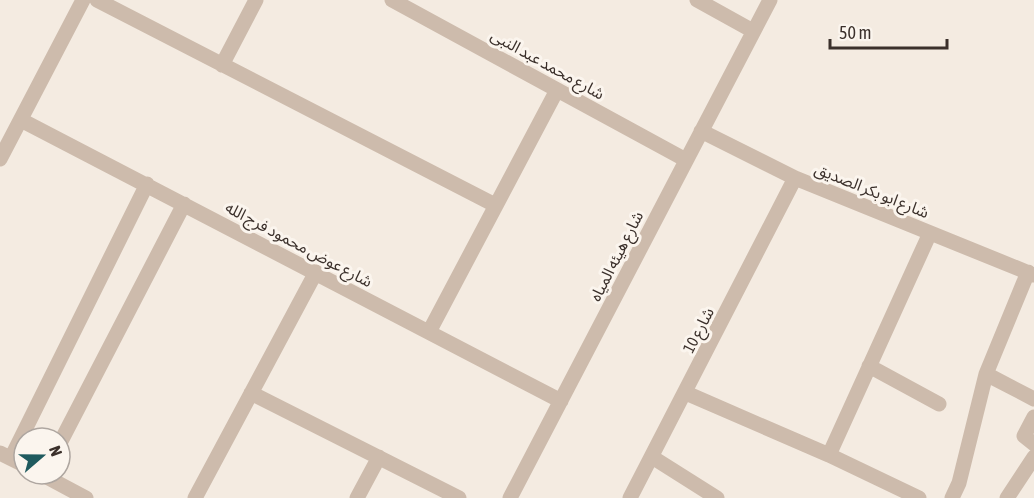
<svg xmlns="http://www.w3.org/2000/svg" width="1034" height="498" font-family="'Asap Condensed','Noto Sans Arabic',sans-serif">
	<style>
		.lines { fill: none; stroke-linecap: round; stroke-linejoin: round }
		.street { stroke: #cdbbac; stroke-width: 15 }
		.labels { text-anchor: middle; stroke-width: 6; stroke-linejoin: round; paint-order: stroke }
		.street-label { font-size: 16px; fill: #3b302b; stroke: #fbf5ee }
	</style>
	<rect width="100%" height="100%" fill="#f4ebe1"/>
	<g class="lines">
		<path class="street" d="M97 0 495 205
			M392 0 686 160
			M697 0 753 31
			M222 65 256 0
			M21 120 561 401
			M701 131 795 178 1034 275
			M0 159 83 0
			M429 332 557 90
			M869 366 939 404
			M986 374 1034 399
			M251 393 459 498
			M686 393 829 455 919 498
			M1034 417 1024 436 1034 444
			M60 443 184 204
			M0 453 24 465
			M829 455 930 233
			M652 457 717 498
			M11 458 147 184
			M41 474 86 498
			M195 498 316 272
			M357 498 379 457
			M510 498 770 0
			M630 498 795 178
			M952 498 959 483 986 374 1028 272
			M1007 498 1034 457"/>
	</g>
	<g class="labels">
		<g class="street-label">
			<text transform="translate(548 64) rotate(29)" y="6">شارع محمد عبد النبى</text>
			<text transform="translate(872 190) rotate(22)" y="6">شارع ابو بكر الصديق</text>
			<text transform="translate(299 244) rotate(28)" y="6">شارع عوض محمود فرج الله</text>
			<text transform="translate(616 256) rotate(-63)" y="6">شارع هيئه المياه</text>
			<text transform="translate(698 330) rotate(-63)" y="6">شارع 10</text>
		</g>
	</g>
	<g transform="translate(42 456) rotate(70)"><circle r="28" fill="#fbf5ee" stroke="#aea6a0" stroke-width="1.5"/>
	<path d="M0-4.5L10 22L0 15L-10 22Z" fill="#1f5a5e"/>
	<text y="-9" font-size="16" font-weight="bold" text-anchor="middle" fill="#3b302b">N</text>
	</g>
	<path d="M830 39v9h117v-9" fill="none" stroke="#3b302b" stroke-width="3"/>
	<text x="839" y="39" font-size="18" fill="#3b302b" stroke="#fbf5ee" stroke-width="4.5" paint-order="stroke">50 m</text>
</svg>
